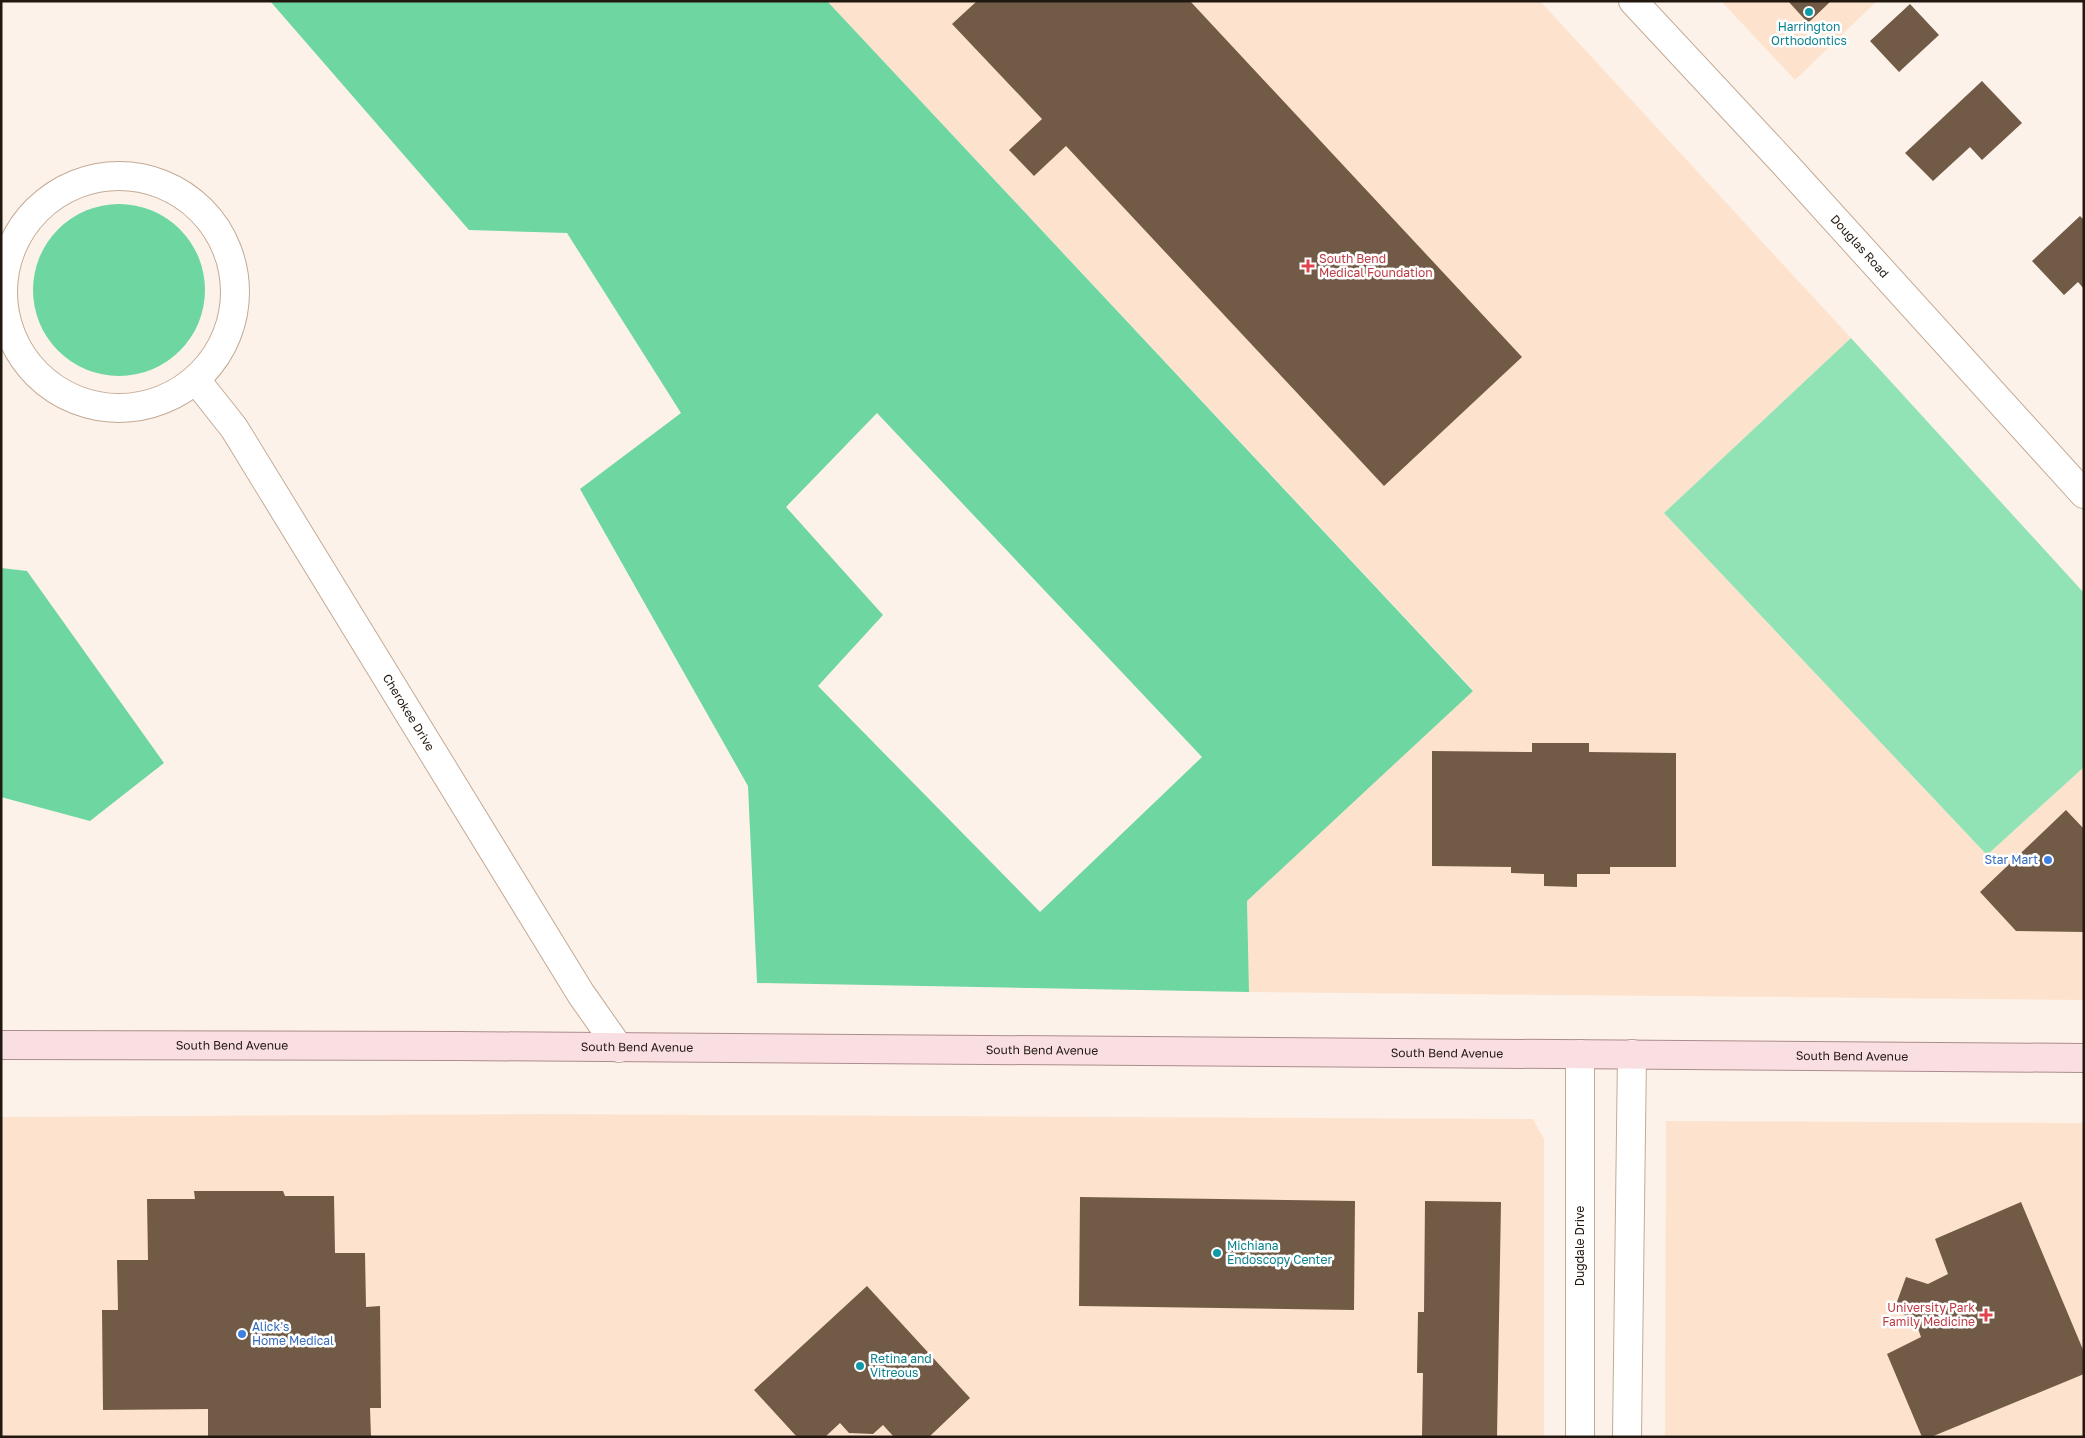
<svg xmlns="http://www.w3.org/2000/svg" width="2085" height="1438" font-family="'Golos Text',sans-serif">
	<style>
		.built { fill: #fde3cd }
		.green { fill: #91e3b5 }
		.forest { fill: #6ed6a0; fill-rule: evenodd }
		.building { fill: #715b47 }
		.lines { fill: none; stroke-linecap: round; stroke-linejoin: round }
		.minor-casing { stroke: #c3aa95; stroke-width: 30 }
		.major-casing { stroke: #ac8c8c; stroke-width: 30 }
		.minor { stroke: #fff; stroke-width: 28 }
		.major { stroke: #fadfe2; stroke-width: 28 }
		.culture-dot { fill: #0f9aa8; stroke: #fff; stroke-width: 2 }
		.health-dot { fill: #e0444e; stroke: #fff; stroke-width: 2 }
		.shop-dot { fill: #3f7fe0; stroke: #fff; stroke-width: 2 }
		.labels { text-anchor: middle; stroke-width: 5; stroke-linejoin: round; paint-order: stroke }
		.culture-label { font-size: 12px; fill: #0d838f; stroke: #fff; text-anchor: start }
		.street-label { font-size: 12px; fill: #211810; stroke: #fff }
		.health-label { font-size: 12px; fill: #be3a42; stroke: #fff; text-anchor: start }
		.shop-label { font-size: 12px; fill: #366cbe; stroke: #fff; text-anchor: end }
	</style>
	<rect width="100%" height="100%" fill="#fdf2e9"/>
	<path class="built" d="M827 1H1540L1851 338 1664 513 1987 855 2084 767V1000L1249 992 1247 901 1473 690Z
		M1721 1H1877L1795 80Z
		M539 1114 1533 1119 1544 1139V1437H1V1117Z
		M1666 1121 2084 1123V1437H1665Z"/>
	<path class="green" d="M1851 338 2084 593V767L1987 855 1664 513Z"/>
	<path class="forest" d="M270 1H827L1473 691 1247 901 1249 992 757 983 748 786 580 489 681 413 567 233 469 230ZM877 413 1202 757 1040 912 818 686 883 615 786 507Z
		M33 290a86 86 0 1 1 172 0a86 86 0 1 1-172 0Z
		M1 568 27 571 164 763 90 821 1 797Z"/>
	<path class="building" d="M977 1H1190L1522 357 1384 486 1066 146 1034 176 1009 150 1042 119 952 24Z
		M1788 1H1831L1808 23Z
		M1910 4 1939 35 1899 72 1870 41Z
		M1982 81 2022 123 1982 160 1970 147 1933 181 1905 153Z
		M2080 216 2084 220V289L2078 282 2064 295 2032 261Z
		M1532 743H1589V752L1676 753V867H1610V874H1577V887L1544 886V874L1511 873V867L1432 866V751L1532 752Z
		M2066 810 2084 829V932L2016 931 1980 892Z
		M194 1191H283L285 1196H334L335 1253H365L366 1307 380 1306 381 1408H370L371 1437H208V1409L103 1410 102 1310H118L117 1260H148L147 1199H195Z
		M1080 1197 1355 1201 1354 1310 1079 1306Z
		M1425 1201 1501 1202 1497 1437H1422L1423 1373H1417L1418 1312H1424Z
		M2021 1202 2084 1352V1374L1931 1437H1922L1887 1354 1921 1337 1915 1320 1894 1310 1906 1277 1928 1284 1948 1274 1935 1239Z
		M867 1286 970 1398 929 1437H894L883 1425 873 1434 849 1433 840 1423 825 1437H797L754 1390Z"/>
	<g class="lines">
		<g class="minor-casing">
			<g id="minor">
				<path id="s1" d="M1633 1 1783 162 2084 494"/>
				<circle cx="119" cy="292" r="116"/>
				<path id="s2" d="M196 380 234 428 581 994 619 1048"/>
				<path d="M1580 1054V1437"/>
				<path d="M1627 1437 1632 1054"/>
			</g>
		</g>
		<g class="major-casing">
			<g id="major">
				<path id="s3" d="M1 1045 458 1046 2084 1058"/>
			</g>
		</g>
		<use href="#minor" class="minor"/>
		<use href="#major" class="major"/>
	</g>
	<g class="culture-dot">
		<circle cx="1809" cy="12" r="5"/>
		<circle cx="1217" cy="1253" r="5"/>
		<circle cx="860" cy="1366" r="5"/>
	</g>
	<g class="health-dot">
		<path d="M1305.5 258.5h5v5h5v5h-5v5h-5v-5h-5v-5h5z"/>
		<path d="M1983.5 1307.5h5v5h5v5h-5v5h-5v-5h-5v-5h5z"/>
	</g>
	<g class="shop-dot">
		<circle cx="2048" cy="860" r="5"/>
		<circle cx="242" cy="1334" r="5"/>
	</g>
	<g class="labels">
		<g class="culture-label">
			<text x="1809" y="31" text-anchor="middle">Harrington<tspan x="1809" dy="14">Orthodontics</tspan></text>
			<text x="1227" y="1250">Michiana<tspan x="1227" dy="14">Endoscopy Center</tspan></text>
			<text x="870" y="1363">Retina and<tspan x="870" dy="14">Vitreous</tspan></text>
		</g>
		<g class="street-label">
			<text dy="4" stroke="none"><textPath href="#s1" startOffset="334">Douglas Road</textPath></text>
			<text dy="4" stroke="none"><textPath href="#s2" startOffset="395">Cherokee Drive</textPath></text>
			<text dy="4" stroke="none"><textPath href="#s3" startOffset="231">South Bend Avenue</textPath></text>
			<text dy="4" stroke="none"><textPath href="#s3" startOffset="636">South Bend Avenue</textPath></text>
			<text dy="4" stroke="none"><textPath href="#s3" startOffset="1041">South Bend Avenue</textPath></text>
			<text dy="4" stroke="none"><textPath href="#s3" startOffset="1446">South Bend Avenue</textPath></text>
			<text dy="4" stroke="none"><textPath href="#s3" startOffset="1851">South Bend Avenue</textPath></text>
			<text transform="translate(1580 1246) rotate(-90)" y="4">Dugdale Drive</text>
		</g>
		<g class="health-label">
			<text x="1319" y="263">South Bend<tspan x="1319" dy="14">Medical Foundation</tspan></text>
			<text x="1975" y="1312" text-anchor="end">University Park<tspan x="1975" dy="14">Family Medicine</tspan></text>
		</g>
		<g class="shop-label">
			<text x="2038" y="864">Star Mart</text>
			<text x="252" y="1331" text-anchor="start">Alick's<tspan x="252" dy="14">Home Medical</tspan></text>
		</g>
	</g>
	<rect width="2085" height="1438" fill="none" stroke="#211810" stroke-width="5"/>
</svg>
